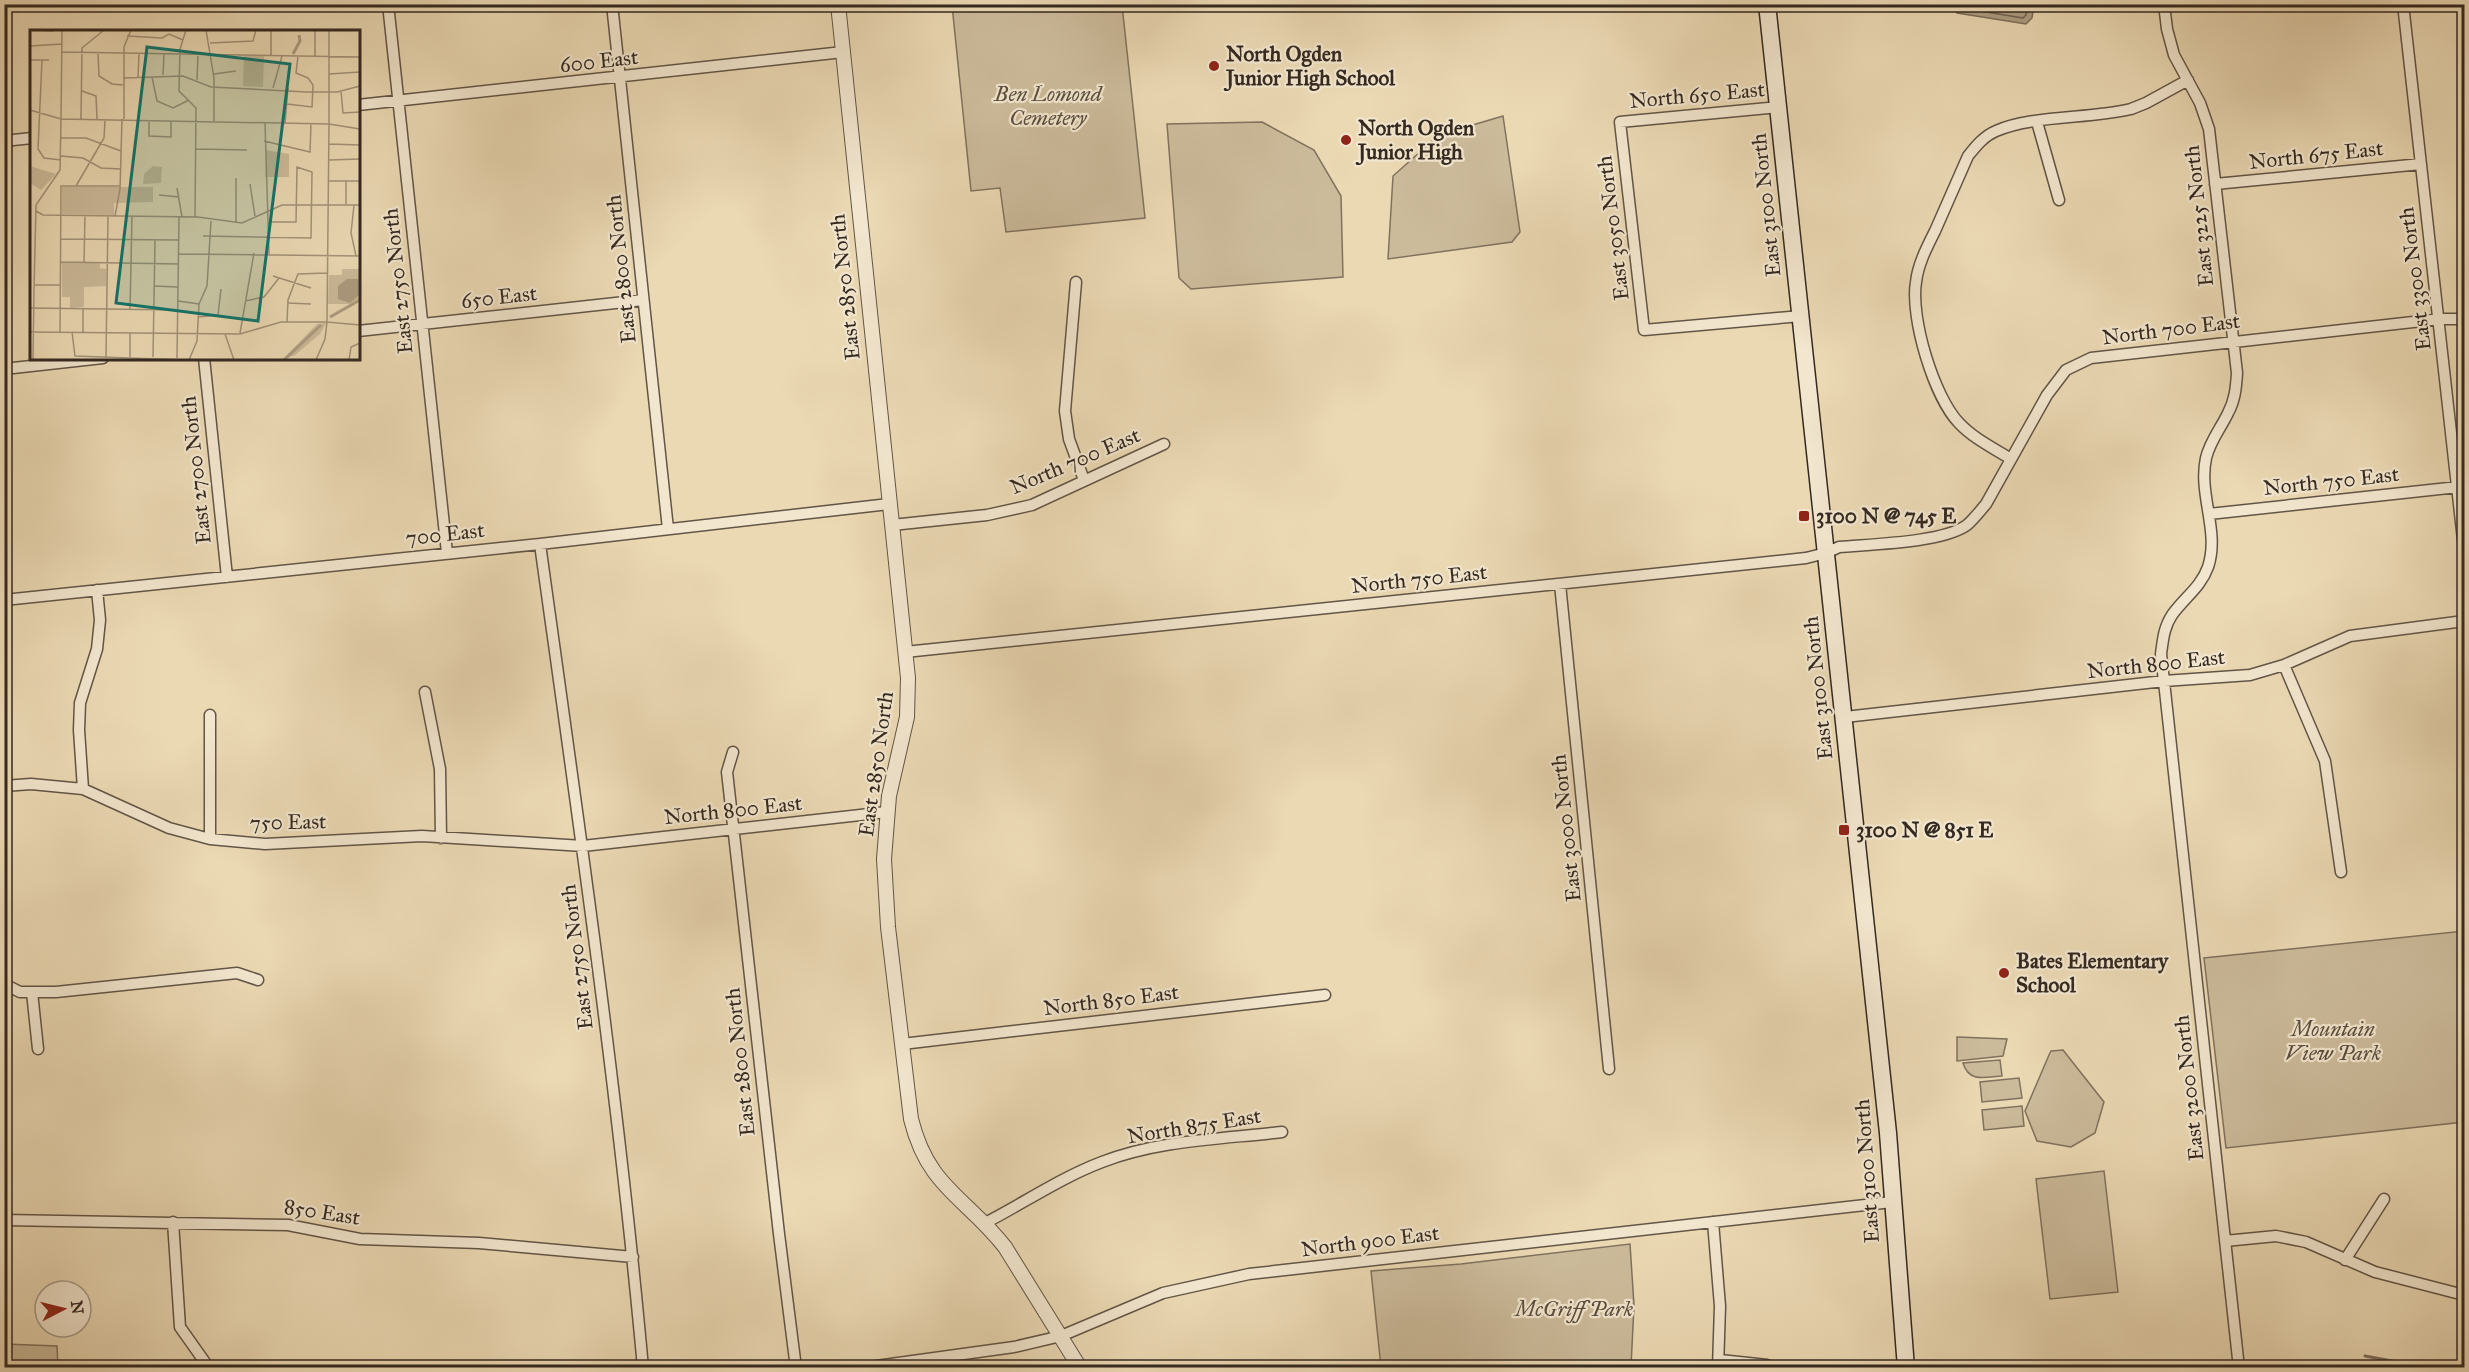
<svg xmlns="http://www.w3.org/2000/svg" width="2469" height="1372" font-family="'IM FELL Great Primer',serif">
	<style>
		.green { fill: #ccbb9b; stroke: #80725e; stroke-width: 1.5 }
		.water { fill: #ad9d82; stroke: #7d6f5b; stroke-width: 1.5 }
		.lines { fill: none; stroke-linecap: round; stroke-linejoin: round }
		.shore { stroke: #706352; stroke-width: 1.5 }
		.stream { stroke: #7d6f5b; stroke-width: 3 }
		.minor-casing { stroke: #625546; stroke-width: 13 }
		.tertiary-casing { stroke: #625546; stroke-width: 16 }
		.secondary-casing { stroke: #342921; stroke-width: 19 }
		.minor { stroke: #f2e6ce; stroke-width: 10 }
		.tertiary { stroke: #f2e6ce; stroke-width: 14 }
		.secondary { stroke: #f2e6ce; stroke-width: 16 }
		.poi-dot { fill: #8f2418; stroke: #f2e6ce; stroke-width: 2 }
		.labels { text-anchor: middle; stroke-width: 4.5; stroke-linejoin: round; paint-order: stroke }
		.poi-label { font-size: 21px; font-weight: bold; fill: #342921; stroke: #f2e6ce; text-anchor: start }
		.street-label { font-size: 21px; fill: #342921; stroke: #f2e6ce }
		.park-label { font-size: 21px; font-style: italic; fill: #5a4e40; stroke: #f2e6ce }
		.inset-river { fill: none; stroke: #ad9d82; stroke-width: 3 }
		.inset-road { fill: none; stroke: #a29379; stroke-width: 1.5 }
		.view { fill: #0f766e; fill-opacity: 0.15; stroke: #0f766e; stroke-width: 3 }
		.inset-edge { fill: none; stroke: #342921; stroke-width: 3 }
	</style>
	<rect width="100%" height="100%" fill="#ebd9b4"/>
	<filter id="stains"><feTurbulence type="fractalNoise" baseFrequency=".00333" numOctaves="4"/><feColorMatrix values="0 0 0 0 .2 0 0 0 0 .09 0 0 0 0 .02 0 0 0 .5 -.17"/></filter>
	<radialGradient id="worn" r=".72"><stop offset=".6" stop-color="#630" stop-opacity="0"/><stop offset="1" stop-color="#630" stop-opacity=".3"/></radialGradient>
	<path class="green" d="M952 5H1122L1145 218 1006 232 1000 188 971 191Z
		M1503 116 1520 232 1512 242 1388 259 1393 176 1439 135Z
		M1262 122 1314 150 1341 196 1343 277 1191 289 1179 278 1167 124Z
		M2464 931V1122L2226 1148 2204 958Z
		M1957 1037H1958L2007 1039 2003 1056 1957 1061Z
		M2063 1050 2104 1102 2095 1133 2071 1147 2037 1141 2025 1111 2049 1055 2051 1051Z
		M2000 1060 2002 1076C1985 1077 1969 1083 1963 1063Z
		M2019 1078 2022 1098 1982 1102 1980 1082Z
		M2022 1106 2024 1126 1984 1130 1982 1110Z
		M2104 1171 2118 1292 2050 1299 2036 1179Z
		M1630 1244 1634 1305 1631 1367H1381L1371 1271 1461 1264Z
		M4 1344 57 1346 58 1367H5Z"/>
	<path class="water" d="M1951 5V4L2034 5 2032 18 2026 24 1957 13Z"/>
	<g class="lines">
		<path class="shore" d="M1958 4 1962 8 2023 18 2026 15 2028 4"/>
		<path class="stream" d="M2365 1356 2430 1368"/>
		<g class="minor-casing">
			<path id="minor" d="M388 4 447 553
				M612 4 668 529
				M2164 4 2167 29 2174 55 2200 103 2209 129 2237 373C2236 388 2235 400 2228 413 2221 428 2210 441 2206 458 2198 495 2220 531 2208 567 2201 587 2184 598 2172 615 2164 627 2163 639 2161 654L2239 1368
				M2403 4 2464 549
				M358 105 843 52
				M1779 107 1620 122 1644 330 1801 316
				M2037 122 2059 200
				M4 141 32 138
				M2215 184 2421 164
				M1076 282 1065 411 1069 439 1084 480
				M358 331 643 300
				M204 358 227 577
				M4 369 103 358
				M2011 459C1993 448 1973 438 1959 423 1934 397 1910 318 1916 282 1918 264 1927 247 1935 231 1946 206 1957 181 1968 156 1976 146 1984 136 1996 131 2032 115 2090 119 2131 109L2146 103 2188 80
				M2209 514 2458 487
				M892 525 987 515 1032 505 1164 444
				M540 544C578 818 618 1092 643 1368
				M1560 584 1609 1069
				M4 600 540 544 889 504
				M905 652 1806 558 1826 553 1839 547C1871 544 1942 543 1967 525 1974 519 1980 511 1986 504L2047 395 2066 370 2091 358 2440 319H2464
				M2284 665 2325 761 2341 872
				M425 692 440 769 441 838
				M210 715V839
				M1845 717 2164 681 2250 675 2284 665 2350 636 2464 621
				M733 752 727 772 779 1234 796 1368
				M4 786 31 784 83 789 169 828 210 839 265 844 422 836 583 846 887 812
				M83 789 79 730 80 703 97 649 100 620 97 590
				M4 984 20 992H56L237 973 258 980
				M32 992 38 1049
				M902 1044 1325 995
				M4 1220 288 1225 360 1239 479 1243 633 1257
				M173 1222 180 1327 209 1368
				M1713 1222 1720 1306 1718 1368
				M985 1223C1024 1203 1060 1178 1102 1162 1158 1140 1222 1139 1282 1132
				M2225 1241 2276 1236 2306 1242 2375 1272 2464 1295
				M2345 1260 2384 1199
				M1720 1360 1767 1365
				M862 1368 1014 1347 1061 1336 1163 1293 1249 1274 1892 1202"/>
		</g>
		<g class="tertiary-casing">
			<path id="tertiary" d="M838 4 908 678 907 717 889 796 884 859 888 927 911 1119C928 1188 966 1197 1005 1247L1080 1368"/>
		</g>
		<g class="secondary-casing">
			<path id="secondary" d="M1767 4 1888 1133 1906 1368"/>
		</g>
		<use href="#minor" class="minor"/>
		<use href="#tertiary" class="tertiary"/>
		<use href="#secondary" class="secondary"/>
	</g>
	<g class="poi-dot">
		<circle cx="1214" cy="66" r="6"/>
		<circle cx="1346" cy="140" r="6"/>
		<rect x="1798" y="510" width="12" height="12" rx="3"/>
		<rect x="1838" y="824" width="12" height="12" rx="3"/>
		<circle cx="2004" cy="973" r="6"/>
	</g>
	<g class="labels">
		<g class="poi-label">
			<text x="1226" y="61">North Ogden<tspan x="1226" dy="24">Junior High School</tspan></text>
			<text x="1358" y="135">North Ogden<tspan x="1358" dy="24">Junior High</tspan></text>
			<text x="1816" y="523">3100 N @ 745 E</text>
			<text x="1856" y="837">3100 N @ 851 E</text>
			<text x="2016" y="968">Bates Elementary<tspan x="2016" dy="24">School</tspan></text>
		</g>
		<g class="street-label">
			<text transform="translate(599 61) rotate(-6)" y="7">600 East</text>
			<text transform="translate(1697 95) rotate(-5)" y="7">North 650 East</text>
			<text transform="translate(2316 155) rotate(-6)" y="7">North 675 East</text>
			<text transform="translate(1766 205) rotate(-96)" y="7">East 3100 North</text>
			<text transform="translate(2199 216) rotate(-96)" y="7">East 3225 North</text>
			<text transform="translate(1613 228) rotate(-97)" y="7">East 3050 North</text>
			<text transform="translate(621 269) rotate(-96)" y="7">East 2800 North</text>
			<text transform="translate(2415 279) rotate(-97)" y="7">East 3300 North</text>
			<text transform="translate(398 281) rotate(-96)" y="7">East 2750 North</text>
			<text transform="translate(845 287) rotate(-96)" y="7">East 2850 North</text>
			<text transform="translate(499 297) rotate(-6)" y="7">650 East</text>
			<text transform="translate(2171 329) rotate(-7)" y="7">North 700 East</text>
			<text transform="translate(1075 461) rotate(-23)" y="7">North 700 East</text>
			<text transform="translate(196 470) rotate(-96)" y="7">East 2700 North</text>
			<text transform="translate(2331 481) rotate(-6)" y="7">North 750 East</text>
			<text transform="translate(445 534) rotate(-6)" y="7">700 East</text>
			<text transform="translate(1419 579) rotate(-6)" y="7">North 750 East</text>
			<text transform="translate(2156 664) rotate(-6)" y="7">North 800 East</text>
			<text transform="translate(1818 688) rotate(-96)" y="7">East 3100 North</text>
			<text transform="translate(876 764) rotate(-82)" y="7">East 2850 North</text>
			<text transform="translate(733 810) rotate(-6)" y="7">North 800 East</text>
			<text transform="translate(288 822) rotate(-1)" y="7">750 East</text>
			<text transform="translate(1566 828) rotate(-96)" y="7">East 3000 North</text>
			<text transform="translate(577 957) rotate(-97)" y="7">East 2750 North</text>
			<text transform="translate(1111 1000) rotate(-7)" y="7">North 850 East</text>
			<text transform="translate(740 1062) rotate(-96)" y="7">East 2800 North</text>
			<text transform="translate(2189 1088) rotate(-96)" y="7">East 3200 North</text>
			<text transform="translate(1194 1126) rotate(-9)" y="7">North 875 East</text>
			<text transform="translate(1867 1171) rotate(-94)" y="7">East 3100 North</text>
			<text transform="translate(322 1212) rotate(9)" y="7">850 East</text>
			<text transform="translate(1370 1241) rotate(-7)" y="7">North 900 East</text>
		</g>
		<g class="park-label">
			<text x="1048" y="101">Ben Lomond<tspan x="1048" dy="24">Cemetery</tspan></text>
			<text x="2333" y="1036">Mountain<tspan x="2333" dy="24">View Park</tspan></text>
			<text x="1574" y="1316">McGriff Park</text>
		</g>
	</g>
	<g transform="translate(30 30)">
		<rect width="330" height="330" fill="#ebd9b4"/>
		<path d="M214 26H234L233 57 213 56ZM236 120 259 124V147H235ZM0 136 26 144 11 160 0 153ZM123 136 132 137 131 153 113 154 114 144ZM32 157H123V172L84 173V185L32 184ZM32 233H70V238L76 239V256L54 257V277L40 278V267H32ZM312 239H330V269L320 274H298L299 245H312ZM296 293 290 304 265 325 252 330 287 294Z" fill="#ccbb9b"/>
		<path d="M317 249H330V253L329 265 320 273 308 269V256Z" fill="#ad9d82"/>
		<path class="inset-river" d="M263 24 270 11 269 5M300 287 330 270M254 330 291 295"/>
		<path class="inset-road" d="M1 0 24 1M156 0 150 19 149 61 166 78 165 187M176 0 184 48V91M97 6 132 8 139 4 153 10M180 13 223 11 226 0M0 16 32 14M32 22 330 27M68 23 69 46 82 54 93 55M241 25V0M268 26 266 43 278 48M285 26V0M0 30H19M12 30 8 119 14 128 31 130M184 44 206 41M299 44 330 42M133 45 134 24M122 47 127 71 143 78 159 70M93 48 153 46 181 57 276 62H307L330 56M108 48 109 24M167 50 168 24M243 58 252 26M52 61 66 66 67 89M311 61 313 83 330 82M257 74 282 77 283 55 278 48M0 80 31 89 32 0M51 89 52 18 74 0M94 89V17L101 0M119 90V106L141 107V91M235 93 239 224M255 93 258 58M299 94V0M31 108H56L91 121M234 111 280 122 281 93M299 114 330 115M166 119 217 120M31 126 53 128 71 138 91 139M299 130 330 129M299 151H330M220 154 225 186M46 156 74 108 75 90M147 158 152 187M129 165 149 167M316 174V151M324 175 321 203 326 226M6 181 13 185 168 187 212 193 252 175H330M85 186 90 159 92 89M206 193V148M173 206 281 208 282 142 267 137 266 192H239M31 209 149 210M149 224 330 226M31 232 149 234M54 232 55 185M243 246 281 258M5 255H31M124 256 148 257M4 260 6 175 30 140 31 89 299 94 330 99M148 271 169 274M215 271 234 267 249 248M257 273 281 274M0 278 148 280M100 280 102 186M168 287 188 285 191 259M257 292 258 270 268 244 297 243M0 302 210 304 251 292H297L299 94M30 302 31 156H90M42 302 45 326 155 330M53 302V279M210 303 224 223M195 304 204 330M76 327 78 186M100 327V303M123 327 125 210M147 328 149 187M3 330 4 259M159 330 167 311 169 274 177 256 181 191M286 330 295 309 297 292 330 295M319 330 321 317 330 313"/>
		<path class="view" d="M117 17 260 34 228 291 86 273Z"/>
		<rect width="330" height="330" class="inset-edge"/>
	</g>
	<rect width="2469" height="1372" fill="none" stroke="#ebd9b4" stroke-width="24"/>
	<rect x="6" y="6" width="2457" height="1360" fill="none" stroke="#342921" stroke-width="3"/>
	<rect x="12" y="12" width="2445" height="1348" fill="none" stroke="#342921" stroke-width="1.5"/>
	<g transform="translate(63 1309) rotate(83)"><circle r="28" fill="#f2e6ce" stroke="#a69a89" stroke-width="1.5"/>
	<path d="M0-4.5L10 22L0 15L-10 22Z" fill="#8f2418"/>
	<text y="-9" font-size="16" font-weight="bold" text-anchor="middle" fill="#342921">N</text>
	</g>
	<rect width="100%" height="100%" filter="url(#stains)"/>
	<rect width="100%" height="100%" fill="url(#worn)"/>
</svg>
